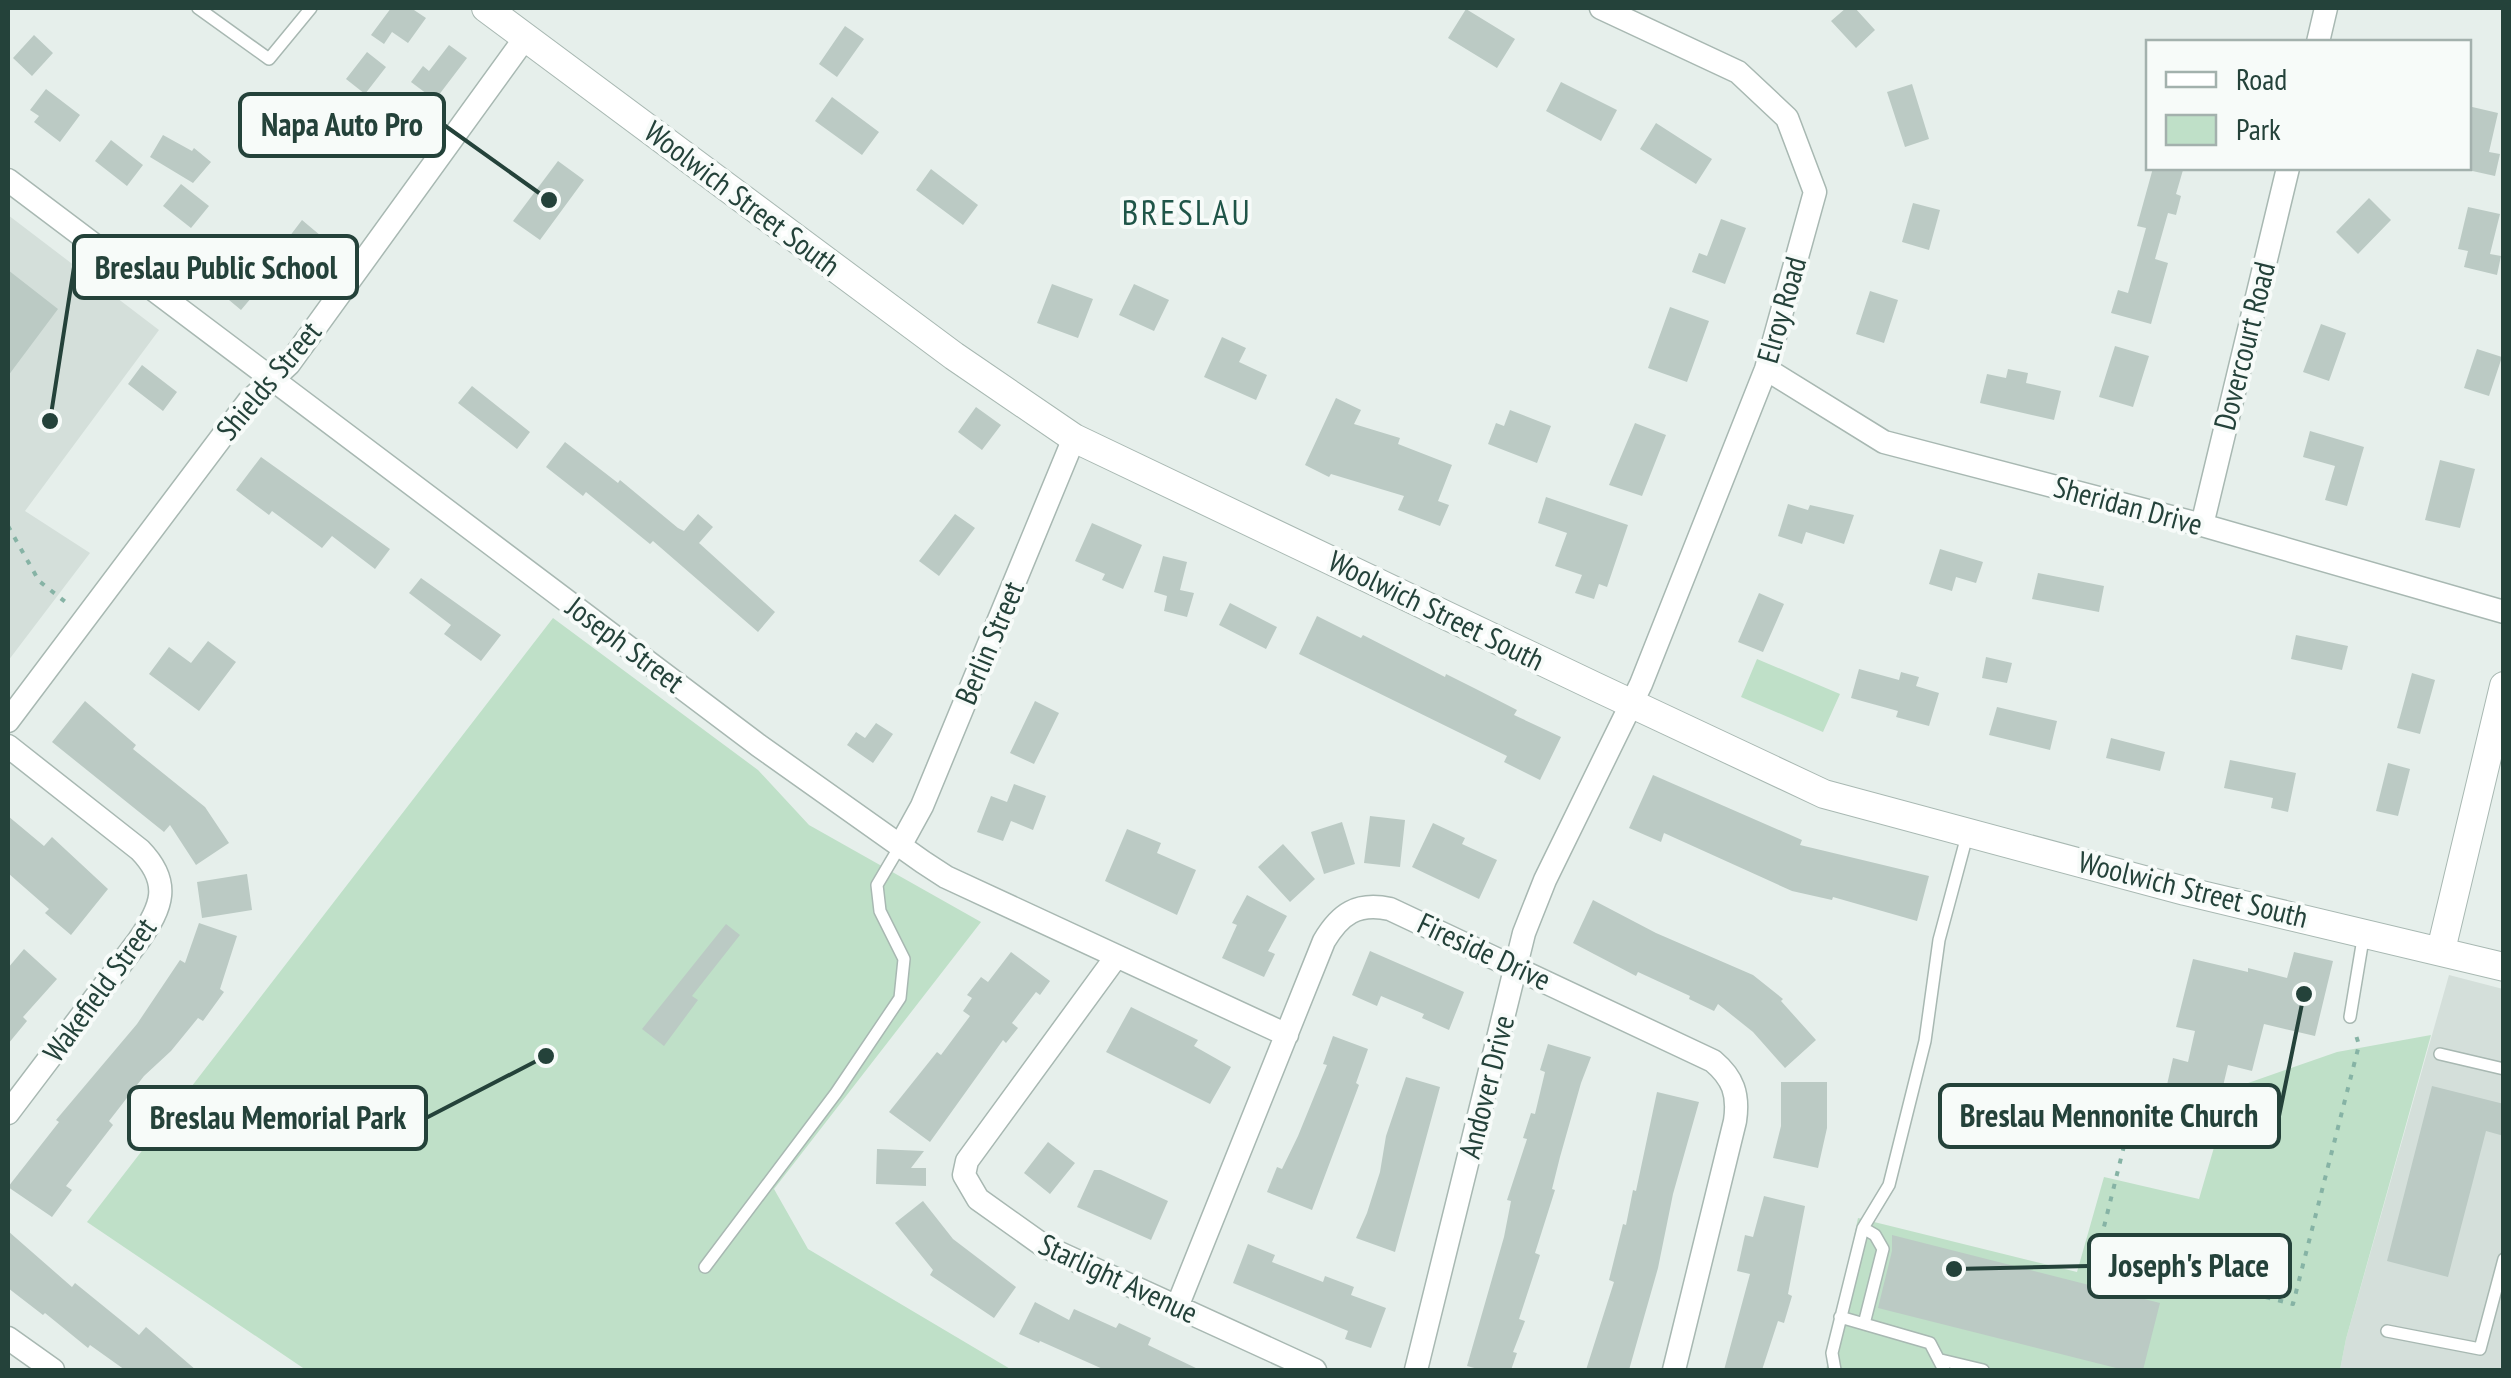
<svg xmlns="http://www.w3.org/2000/svg" width="2511" height="1378" font-family="'PT Sans Narrow',sans-serif">
	<style>
		.built { fill: #d4dfda }
		.green { fill: #bfe0c8 }
		.building { fill: #bbcac4 }
		.lines { fill: none; stroke-linecap: round; stroke-linejoin: round }
		.service-casing { stroke: #a8b8b2; stroke-width: 14 }
		.minor-casing { stroke: #a8b8b2; stroke-width: 25 }
		.tertiary-casing { stroke: #a8b8b2; stroke-width: 30 }
		.path { stroke: #86b3a5; stroke-width: 4; stroke-dasharray: 5 8; stroke-linecap: butt }
		.service { stroke: #fff; stroke-width: 11 }
		.minor { stroke: #fff; stroke-width: 22 }
		.tertiary { stroke: #fff; stroke-width: 28 }
		.labels { text-anchor: middle; stroke-width: 8; stroke-linejoin: round; paint-order: stroke }
		.street-label { font-size: 30px; fill: #24423a; stroke: #f7fbf9 }
		.quarter-label { font-size: 35px; letter-spacing: 2.5px; fill: #1f5548; stroke: #f7fbf9 }
		.leader { fill: none; stroke: #24423a; stroke-width: 4 }
		.callout-dot { fill: #24423a; stroke: #f7fbf9; stroke-width: 4 }
		.callout { fill: #f7fbf9; stroke: #24423a; stroke-width: 4 }
		.callout-label { font-size: 32px; text-anchor: middle; font-weight: bold; fill: #24423a }
	</style>
	<rect width="100%" height="100%" fill="#e6efeb"/>
	<path class="built" d="M8 215 159 330 25 511 90 553 8 661Z
		M2449 975 2503 989V1370H2340L2346 1339Z"/>
	<path class="green" d="M553 618 758 770 809 825 981 922 774 1189 808 1249 1012 1370H306L87 1222Z
		M1757 659 1840 694 1823 732 1741 697Z
		M2431 1035 2346 1339 2340 1370H1826L1858 1218 2077 1272 2104 1177 2199 1199 2231 1089 2337 1052Z"/>
	<path class="building" d="M391 8H411L426 18 408 43 392 32 384 44 371 35Z
		M1846 8H1855L1875 30 1856 48 1831 21Z
		M1466 9 1515 39 1497 68 1448 38Z
		M845 26 864 39 837 77 819 64Z
		M34 35 53 53 32 76 13 58Z
		M449 45 467 58 435 100 411 82 423 66 429 71Z
		M367 52 386 67 365 94 346 79Z
		M1561 82 1617 110 1601 141 1546 111Z
		M1912 84 1929 139 1905 147 1887 92Z
		M46 89 80 115 60 142 34 122 39 116 30 110Z
		M832 97 879 132 862 155 815 121Z
		M2468 106 2498 113 2489 152 2500 154 2495 176 2468 170Z
		M1656 123 1712 159 1696 184 1640 149Z
		M163 135 192 151 194 148 211 162 193 183 150 157Z
		M111 140 143 165 127 186 95 161Z
		M558 161 584 180 540 240 513 221Z
		M2153 168 2183 170 2176 194 2181 196 2176 215 2168 213 2155 259 2168 263 2151 324 2111 313 2118 290 2128 293 2146 228 2137 226Z
		M931 169 978 205 963 225 916 190Z
		M181 184 209 206 191 228 163 206Z
		M2369 198 2391 220 2358 254 2336 232Z
		M1913 203 1940 210 1929 250 1902 242Z
		M2468 207 2500 214 2490 254 2501 256 2497 275 2464 267 2468 251 2458 249Z
		M1721 219 1746 228 1725 284 1692 272 1699 253 1707 256Z
		M302 220 327 241 321 249 325 252 309 274 295 263 282 279 273 272 241 310 229 300 274 244 280 249Z
		M8 270 58 309 8 376Z
		M1052 284 1093 299 1078 338 1037 323Z
		M1134 284 1169 300 1154 331 1119 315Z
		M1870 291 1898 300 1884 343 1856 334Z
		M1670 307 1709 321 1687 382 1648 368Z
		M2321 324 2346 333 2329 381 2303 372Z
		M1222 337 1246 348 1239 362 1267 375 1256 400 1204 377Z
		M2115 346 2149 356 2133 407 2099 397Z
		M2477 349 2502 357 2489 396 2464 388Z
		M142 365 177 392 163 411 128 384Z
		M2008 369 2028 373 2026 383 2061 391 2054 420 1980 403 1987 374 2006 378Z
		M472 386 530 432 517 449 458 403Z
		M1336 398 1361 410 1354 424 1400 438 1398 444 1452 465 1438 501 1449 505 1440 526 1398 510 1404 496 1331 474 1329 477 1305 465Z
		M976 407 1001 425 982 450 958 432Z
		M1510 410 1551 426 1537 463 1488 444 1496 423 1504 426Z
		M1635 423 1666 435 1642 496 1609 485Z
		M2310 431 2364 447 2347 506 2325 500 2335 466 2303 457Z
		M565 442 618 483 620 480 678 528 684 531 698 514 713 527 699 543 775 612 758 632 653 541 650 544 586 492 583 496 546 467Z
		M261 457 390 549 375 569 332 536 322 548 272 511 269 515 236 490Z
		M2440 460 2475 469 2460 528 2425 520Z
		M1546 497 1628 525 1607 587 1599 584 1594 599 1575 593 1582 575 1555 566 1567 533 1538 523Z
		M1788 504 1808 510 1810 505 1854 515 1844 544 1806 532 1802 544 1778 536Z
		M955 514 975 528 939 576 919 561Z
		M1092 523 1142 545 1123 589 1102 580 1105 574 1075 561Z
		M1940 549 1983 562 1976 583 1956 577 1952 591 1929 584Z
		M1163 556 1187 562 1180 590 1194 593 1187 617 1164 611 1167 596 1154 592Z
		M2038 573 2104 586 2099 612 2032 599Z
		M421 578 501 635 481 661 444 634 451 625 409 593Z
		M1759 593 1784 604 1763 652 1738 642Z
		M1230 603 1277 627 1266 649 1219 625Z
		M1317 616 1361 638 1363 635 1445 677 1446 674 1474 688 1517 710 1514 715 1561 737 1540 780 1504 762 1507 756 1299 654Z
		M2296 635 2348 646 2342 670 2291 659Z
		M208 641 236 662 199 711 149 674 169 647 191 663Z
		M1986 657 2012 663 2007 683 1982 678Z
		M1859 669 1899 680 1901 672 1919 677 1916 686 1939 693 1929 726 1896 717 1898 711 1851 698Z
		M2412 673 2435 680 2420 734 2397 728Z
		M85 701 136 745 133 749 205 807 229 843 196 865 170 825 164 832 52 742Z
		M1035 701 1059 713 1034 764 1010 753Z
		M1997 707 2057 721 2050 750 1989 735Z
		M876 723 893 734 873 763 847 745 856 732 865 738Z
		M2111 738 2165 752 2160 771 2106 758Z
		M2230 760 2296 773 2288 812 2271 808 2273 798 2224 788Z
		M2388 763 2410 769 2398 816 2376 811Z
		M1653 775 1802 840 1800 845 1929 876 1917 921 1833 897 1832 900 1792 891 1664 833 1661 842 1629 828Z
		M1014 784 1046 796 1033 830 1011 821 1003 841 977 832 991 796 1007 802Z
		M8 816 44 846 52 837 108 889 71 935 45 913 49 909 8 873Z
		M1370 816 1405 820 1400 867 1364 863Z
		M1342 822 1355 864 1324 874 1311 832Z
		M1433 823 1465 838 1462 844 1497 860 1479 899 1412 867Z
		M1127 829 1161 843 1157 853 1196 870 1177 915 1105 881Z
		M1283 844 1315 879 1290 902 1258 867Z
		M247 874 252 910 202 918 197 882Z
		M1247 895 1287 916 1268 951 1275 954 1264 977 1222 958 1237 925 1232 923Z
		M1593 900 1656 933 1753 975 1783 999 1781 1001 1816 1040 1785 1068 1753 1032 1718 1004 1714 1011 1689 999 1690 996 1638 972 1636 976 1573 943Z
		M199 923 237 936 220 989 224 992 203 1021 198 1018 171 1051 144 1076 109 1121 113 1125 66 1186 72 1190 52 1217 8 1187 59 1122 56 1120 137 1024 180 960 185 963Z
		M726 924 740 935 692 996 698 1000 664 1046 642 1029Z
		M24 949 57 979 23 1017 27 1021 8 1044V968Z
		M1370 951 1464 992 1449 1030 1422 1018 1424 1014 1381 996 1377 1006 1352 995Z
		M1011 952 1050 981 1040 995 1036 992 1012 1023 1018 1028 1006 1043 1003 1040 930 1142 889 1112 937 1052 941 1055 970 1016 963 1011 972 998 967 995 981 977 988 982Z
		M2294 952 2333 961 2315 1036 2264 1024 2252 1071 2228 1065 2211 1137 2158 1125 2173 1058 2188 1062 2195 1031 2176 1027 2193 959 2248 972V968L2287 978Z
		M1131 1007 1198 1040 1194 1046 1231 1067 1210 1104 1106 1052Z
		M1333 1036 1368 1049 1356 1083 1359 1085 1312 1210 1267 1192 1277 1167 1282 1169 1298 1136 1327 1065 1323 1064Z
		M1548 1044 1591 1057 1581 1083 1560 1157 1552 1189 1555 1190 1535 1253 1540 1255 1519 1319 1525 1321 1513 1352 1517 1353 1511 1370H1482L1467 1366 1504 1237 1511 1201 1507 1200 1527 1139 1523 1138 1531 1113 1535 1114 1545 1072 1540 1070Z
		M1406 1077 1440 1087 1395 1252 1356 1238 1367 1213 1380 1172 1386 1136Z
		M1781 1082H1827V1128L1818 1168 1773 1158 1781 1126Z
		M2432 1086 2504 1104V1136L2486 1131 2448 1277 2387 1261Z
		M1657 1092 1699 1102 1673 1194 1658 1268 1629 1370H1586L1614 1282 1609 1280 1623 1224 1626 1225 1633 1190 1636 1191Z
		M1048 1142 1075 1163 1050 1194 1024 1173Z
		M877 1149 924 1151 911 1168H926V1186L876 1184Z
		M1094 1170H1101L1168 1201 1151 1240 1077 1207Z
		M1764 1196 1805 1206 1788 1294 1792 1296 1784 1323 1778 1321 1762 1370H1724L1750 1274 1737 1271 1745 1235 1753 1237Z
		M923 1201 953 1239 1016 1287 994 1318 930 1275 933 1270 895 1223Z
		M8 1231 72 1287 75 1283 139 1335 146 1327 196 1370H125L90 1345 88 1348 45 1313 43 1315 8 1288Z
		M1892 1235 2160 1303 2143 1370H2124L1878 1308 1892 1251Z
		M1248 1244 1275 1255 1272 1262 1323 1282 1325 1276 1354 1287 1351 1295 1386 1308 1371 1348 1345 1339 1348 1331 1233 1283Z
		M1035 1302 1069 1320 1074 1309 1116 1328 1119 1323 1151 1338 1148 1345 1200 1370H1105L1040 1341 1039 1343 1019 1334Z"/>
	<g class="lines">
		<g class="service-casing">
			<path id="service" d="M198 8 269 59 311 8
				M2350 1017 2364 933
				M2440 1054 2504 1069
				M1863 1228 1875 1235 1883 1249 1864 1324
				M705 1267 836 1093 900 998 904 959 880 911 877 885 900 846
				M1840 1317 1930 1343 1944 1370
				M2387 1331 2480 1349 2504 1259
				M1941 1360 1983 1370
				M1835 1370 1832 1353 1863 1228 1889 1185 1925 1041 1939 940 1968 832"/>
		</g>
		<g class="minor-casing">
			<path id="minor" d="M2318 42 2326 8
				M8 180 758 745 923 862 946 877 1287 1035
				M1766 369 1884 442 2202 525 2504 612
				M2202 525 2288 168
				M8 721 248 402 289 364 525 38
				M8 746 140 850C172 883 162 907 139 940L8 1113
				M900 846 922 806 1074 438
				M1116 957 967 1161 964 1175 978 1199 1044 1246 1315 1370
				M1177 1307 1324 941C1340 914 1357 902 1390 909L1713 1061C1733 1078 1739 1094 1735 1121L1674 1370
				M8 1338 53 1370
				M1416 1370 1524 933 1545 880 1641 684 1766 369 1815 192 1787 118 1738 72 1601 8"/>
		</g>
		<g class="tertiary-casing">
			<path id="tertiary" d="M486 8 954 356 1074 438 1594 686 1824 794 2185 891 2504 967
				M2441 950 2504 686"/>
		</g>
		<path class="path" d="M8 526 39 581 68 604
			M2124 1146 2097 1255 2293 1304 2359 1045 2355 1032"/>
		<use href="#service" class="service"/>
		<use href="#minor" class="minor"/>
		<use href="#tertiary" class="tertiary"/>
	</g>
	<g class="labels">
		<g class="street-label">
			<text transform="translate(742 199) rotate(37)" y="10">Woolwich Street South</text>
			<text transform="translate(1782 310) rotate(-74)" y="10">Elroy Road</text>
			<text transform="translate(2245 346) rotate(-76)" y="10">Dovercourt Road</text>
			<text transform="translate(269 381) rotate(-50)" y="10">Shields Street</text>
			<text transform="translate(2128 506) rotate(15)" y="10">Sheridan Drive</text>
			<text transform="translate(1436 611) rotate(26)" y="10">Woolwich Street South</text>
			<text transform="translate(990 643) rotate(-67)" y="10">Berlin Street</text>
			<text transform="translate(625 645) rotate(37)" y="10">Joseph Street</text>
			<text transform="translate(2193 890) rotate(14)" y="10">Woolwich Street South</text>
			<text transform="translate(1484 952) rotate(25)" y="10">Fireside Drive</text>
			<text transform="translate(100 990) rotate(-54)" y="10">Wakefield Street</text>
			<text transform="translate(1487 1087) rotate(-76)" y="10">Andover Drive</text>
			<text transform="translate(1118 1279) rotate(25)" y="10">Starlight Avenue</text>
		</g>
		<g class="quarter-label">
			<text x="1187" y="225">BRESLAU</text>
		</g>
	</g>
	<path class="leader" d="M549 200L444 125M50 421L74 267M2304 994L2279 1116M546 1056L426 1118M1954 1269L2089 1266"/>
	<g class="callout-dot">
		<circle cx="549" cy="200" r="10"/>
		<circle cx="50" cy="421" r="10"/>
		<circle cx="2304" cy="994" r="10"/>
		<circle cx="546" cy="1056" r="10"/>
		<circle cx="1954" cy="1269" r="10"/>
	</g>
	<g class="callout">
		<rect x="240" y="94" width="204" height="62" rx="10"/>
		<rect x="74" y="236" width="283" height="62" rx="10"/>
		<rect x="1940" y="1085" width="339" height="62" rx="10"/>
		<rect x="129" y="1087" width="297" height="62" rx="10"/>
		<rect x="2089" y="1235" width="201" height="62" rx="10"/>
	</g>
	<g class="callout-label">
		<text x="342" y="136">Napa Auto Pro</text>
		<text x="216" y="279">Breslau Public School</text>
		<text x="2109" y="1127">Breslau Mennonite Church</text>
		<text x="278" y="1129">Breslau Memorial Park</text>
		<text x="2189" y="1277">Joseph's Place</text>
	</g>
	<rect width="2511" height="1378" fill="none" stroke="#24423a" stroke-width="20"/>
	<rect x="2146" y="40" width="325" height="130" fill="#f7fbf9" stroke="#a3b1ad" stroke-width="2.5"/>
	<rect x="2166" y="72" width="50" height="15" fill="#ffffff" stroke="#a3b1ad" stroke-width="2.5"/>
	<text x="2236" y="90" font-size="30" fill="#24423a">Road</text>
	<rect x="2166" y="115" width="50" height="30" fill="#bfe0c8" stroke="#a3b1ad" stroke-width="2.5"/>
	<text x="2236" y="140" font-size="30" fill="#24423a">Park</text>
</svg>
